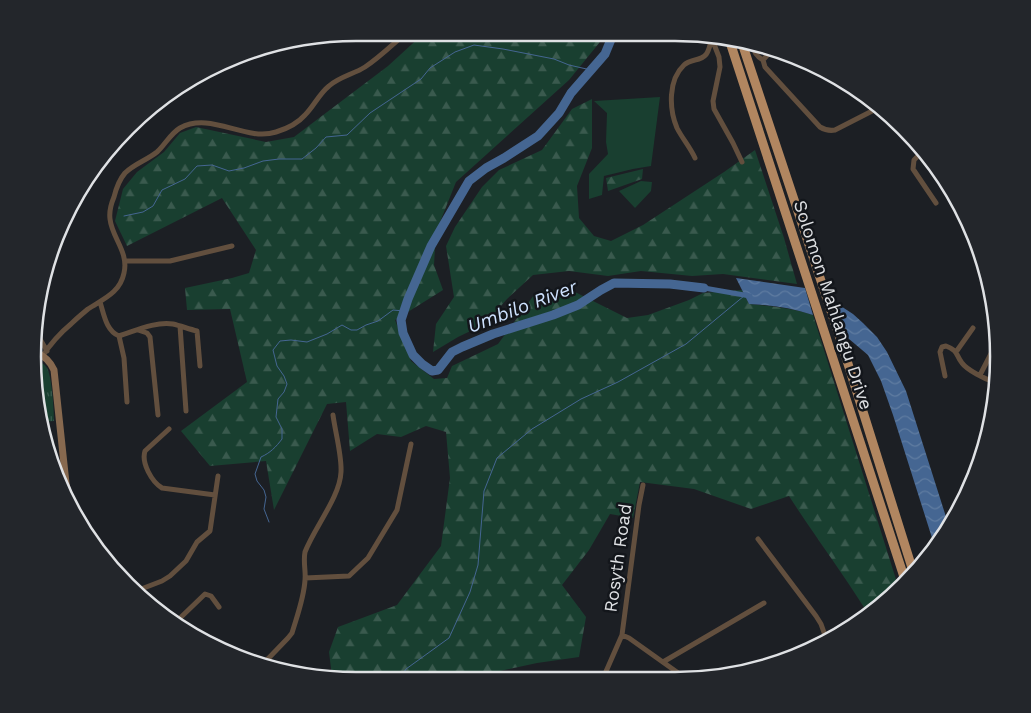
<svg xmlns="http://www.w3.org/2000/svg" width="1031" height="713" font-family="'Work Sans',sans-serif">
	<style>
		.grass { fill: #193f30 }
		.forest { fill: url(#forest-firs) }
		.park { fill: url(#park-tufts) }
		.water { fill: url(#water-waves) }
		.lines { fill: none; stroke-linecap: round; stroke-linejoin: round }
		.stream { stroke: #456692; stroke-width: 1 }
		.canal { stroke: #456692; stroke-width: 5 }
		.river { stroke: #456692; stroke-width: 9 }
		.minor { stroke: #624f3e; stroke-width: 5 }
		.secondary { stroke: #87694f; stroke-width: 7 }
		.trunk { stroke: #b18660; stroke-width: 9 }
		.rail { stroke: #7c7e82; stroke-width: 1 }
		.labels { text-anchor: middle; stroke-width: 5; stroke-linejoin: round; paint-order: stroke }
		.street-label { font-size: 18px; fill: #dfe1e4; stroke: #13161b }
		.water-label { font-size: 19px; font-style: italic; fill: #cee2fe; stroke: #13161b }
		.rim { fill: none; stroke: #dfe1e4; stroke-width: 2.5 }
	</style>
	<defs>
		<pattern id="forest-firs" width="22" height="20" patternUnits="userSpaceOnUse" patternTransform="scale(1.25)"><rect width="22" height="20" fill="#193f30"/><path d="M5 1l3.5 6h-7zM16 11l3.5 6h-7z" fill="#3a5a4e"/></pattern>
		<pattern id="park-tufts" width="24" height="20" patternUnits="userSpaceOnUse" patternTransform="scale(1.25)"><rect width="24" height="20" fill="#193f30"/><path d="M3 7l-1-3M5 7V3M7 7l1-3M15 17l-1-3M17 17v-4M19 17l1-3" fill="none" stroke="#3a5a4e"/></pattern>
		<pattern id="water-waves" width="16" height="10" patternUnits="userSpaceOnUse" patternTransform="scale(1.25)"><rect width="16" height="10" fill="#456692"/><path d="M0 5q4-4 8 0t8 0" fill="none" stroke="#5f7ca1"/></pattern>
	</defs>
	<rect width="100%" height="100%" fill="#1c1f24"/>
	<path class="grass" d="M660 97 651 166 633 169 604 176 602 195 589 199V174L608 154 606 142 607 113 594 101Z
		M641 181 652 182 651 191 635 208 619 191Z"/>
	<path class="forest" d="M423 34 604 37 569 80 456 182 436 232 434 265 443 290 395 320 411 361 434 379 447 378 452 366 498 344 534 295 547 290 575 292 627 318 648 315 689 300 703 293 742 290 749 304C771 306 792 308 813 315L899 589 867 612C842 572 814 535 789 496L751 509 694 489 640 482 633 518 610 514 589 550 562 585 586 617 579 657 537 663 491 673 483 678 357 680 330 678 332 676 329 652 338 627 397 605 441 546 450 478 446 432 426 426 401 437 377 434 350 451 346 402 327 404 274 510 266 461 210 466 181 431 247 382 230 309 187 310 185 288 232 278 249 273 256 250 222 198 127 246 115 221 123 189 137 172 164 152 180 133 196 127 266 142 294 137 388 66Z
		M592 99V148L577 186 579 218 594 236 611 241 643 225 724 172 755 150 784 238 797 284 723 274 692 276 641 271 608 276 569 271 533 275 507 299 485 324 458 337 433 352 436 324 454 297 446 246 455 227 482 187 499 170 542 150 572 109Z
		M643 169 642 179 608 191 606 178Z"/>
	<path class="park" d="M37 360C41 362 44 364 47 368 52 377 54 410 54 421L42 422V428L39 419Z"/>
	<path class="water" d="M736 278 805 288 813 315C792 308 771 305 749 304Z
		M833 301 853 314 863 323 877 337 887 352 906 391 947 520 933 541 893 415 881 381 868 355 842 333Z"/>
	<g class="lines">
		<path class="stream" d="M124 216 143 212 153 206 162 190 185 179 197 166 212 165 229 171 244 168 263 161 279 159H302L316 148 326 137 347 135 370 113 421 79 430 68 455 52 474 45 503 49 554 59 569 65 591 70
			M269 522 264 509 266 497 264 490 257 481 255 474 261 457C270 453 276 447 282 439V429L276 417 278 399 284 392 287 384 284 376 277 366 273 350 280 341 291 340 307 342 327 334 342 325 351 330H357L366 325 378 321 393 310 404 311
			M399 680 406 669 449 638 470 592 478 565 484 491 497 458 532 429 581 399 618 382 686 344 744 296"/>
		<path class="canal" d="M704 288 750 296"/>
		<path class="river" d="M612 37 605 54 571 93 559 113 538 136 504 158 486 168 469 181 431 246 408 299 401 320 403 333 413 355 422 364 432 371 438 370 452 352 462 347 493 334 553 315 578 305 601 290 614 283 670 284 704 288"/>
		<path class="minor" d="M354 38 358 33
			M712 39 719 57 720 67 713 101 714 109 733 143 742 162
			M752 44C754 52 756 56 763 60L765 67 820 127C825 130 830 131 835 130L878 108
			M763 60 771 51
			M921 153 914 160 913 169 936 203
			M695 158C690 147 682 138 677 128 669 109 668 80 684 65 687 62 691 61 695 60 709 57 708 51 712 38
			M125 261H170L232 246
			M100 302C104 314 106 331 119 336 135 331 156 321 173 324 181 326 189 329 197 331L200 366
			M36 313 40 339 47 351
			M180 326 186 411
			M138 330 147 333 150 337 158 415
			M119 336 124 358 127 402
			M956 352 973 328
			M41 358C49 346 60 333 71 324 76 319 82 314 88 309 103 299 120 293 124 273 129 252 112 238 110 219 109 211 111 204 114 197 116 189 119 180 125 173 134 164 147 160 157 152 165 145 170 134 180 128 211 111 245 142 276 132 286 129 298 123 305 115 314 106 319 94 329 86 339 77 354 74 365 67 380 57 393 44 406 33
			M980 375 996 344
			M945 376 940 352 942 347 946 346C959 351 955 354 962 363 967 370 985 379 994 382
			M169 429 145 451C141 463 152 482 162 488L215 495
			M758 539 816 616 821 624 827 641
			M305 578 349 576 368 558 397 510 411 444
			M136 591 162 581 170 576 186 561 197 542 210 531 218 476
			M178 620 205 594 211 596 219 607
			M622 635 639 505 643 485
			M663 662 764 603
			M262 665 288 638 292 633C297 616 304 598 305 580 306 571 303 562 305 552 314 528 340 497 341 472 342 456 335 431 333 415
			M712 675 787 657
			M604 676 622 635 629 638 681 675"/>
		<path class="secondary" d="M36 353C45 356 50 361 54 370L66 483 69 500 72 508"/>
		<path class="trunk" d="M729 39 906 583
			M741 40 838 332 913 571"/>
		<path class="rail" d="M37 371 45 411 46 442"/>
	</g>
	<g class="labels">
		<g class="street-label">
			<text transform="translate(833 305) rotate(72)" y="6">Solomon Mahlangu Drive</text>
			<text transform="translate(618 558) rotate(-82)" y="6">Rosyth Road</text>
		</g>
		<g class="water-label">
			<text transform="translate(522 306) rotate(-21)" y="7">Umbilo River</text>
		</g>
	</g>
	<path d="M0 0H1031V713H0ZM356 41H675A315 315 0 0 1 990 356V357A315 315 0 0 1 675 672H356A315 315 0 0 1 41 357V356A315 315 0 0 1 356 41Z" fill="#23262b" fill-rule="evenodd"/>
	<path class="rim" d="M356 41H675A315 315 0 0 1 990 356V357A315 315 0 0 1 675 672H356A315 315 0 0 1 41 357V356A315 315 0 0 1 356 41Z"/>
</svg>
